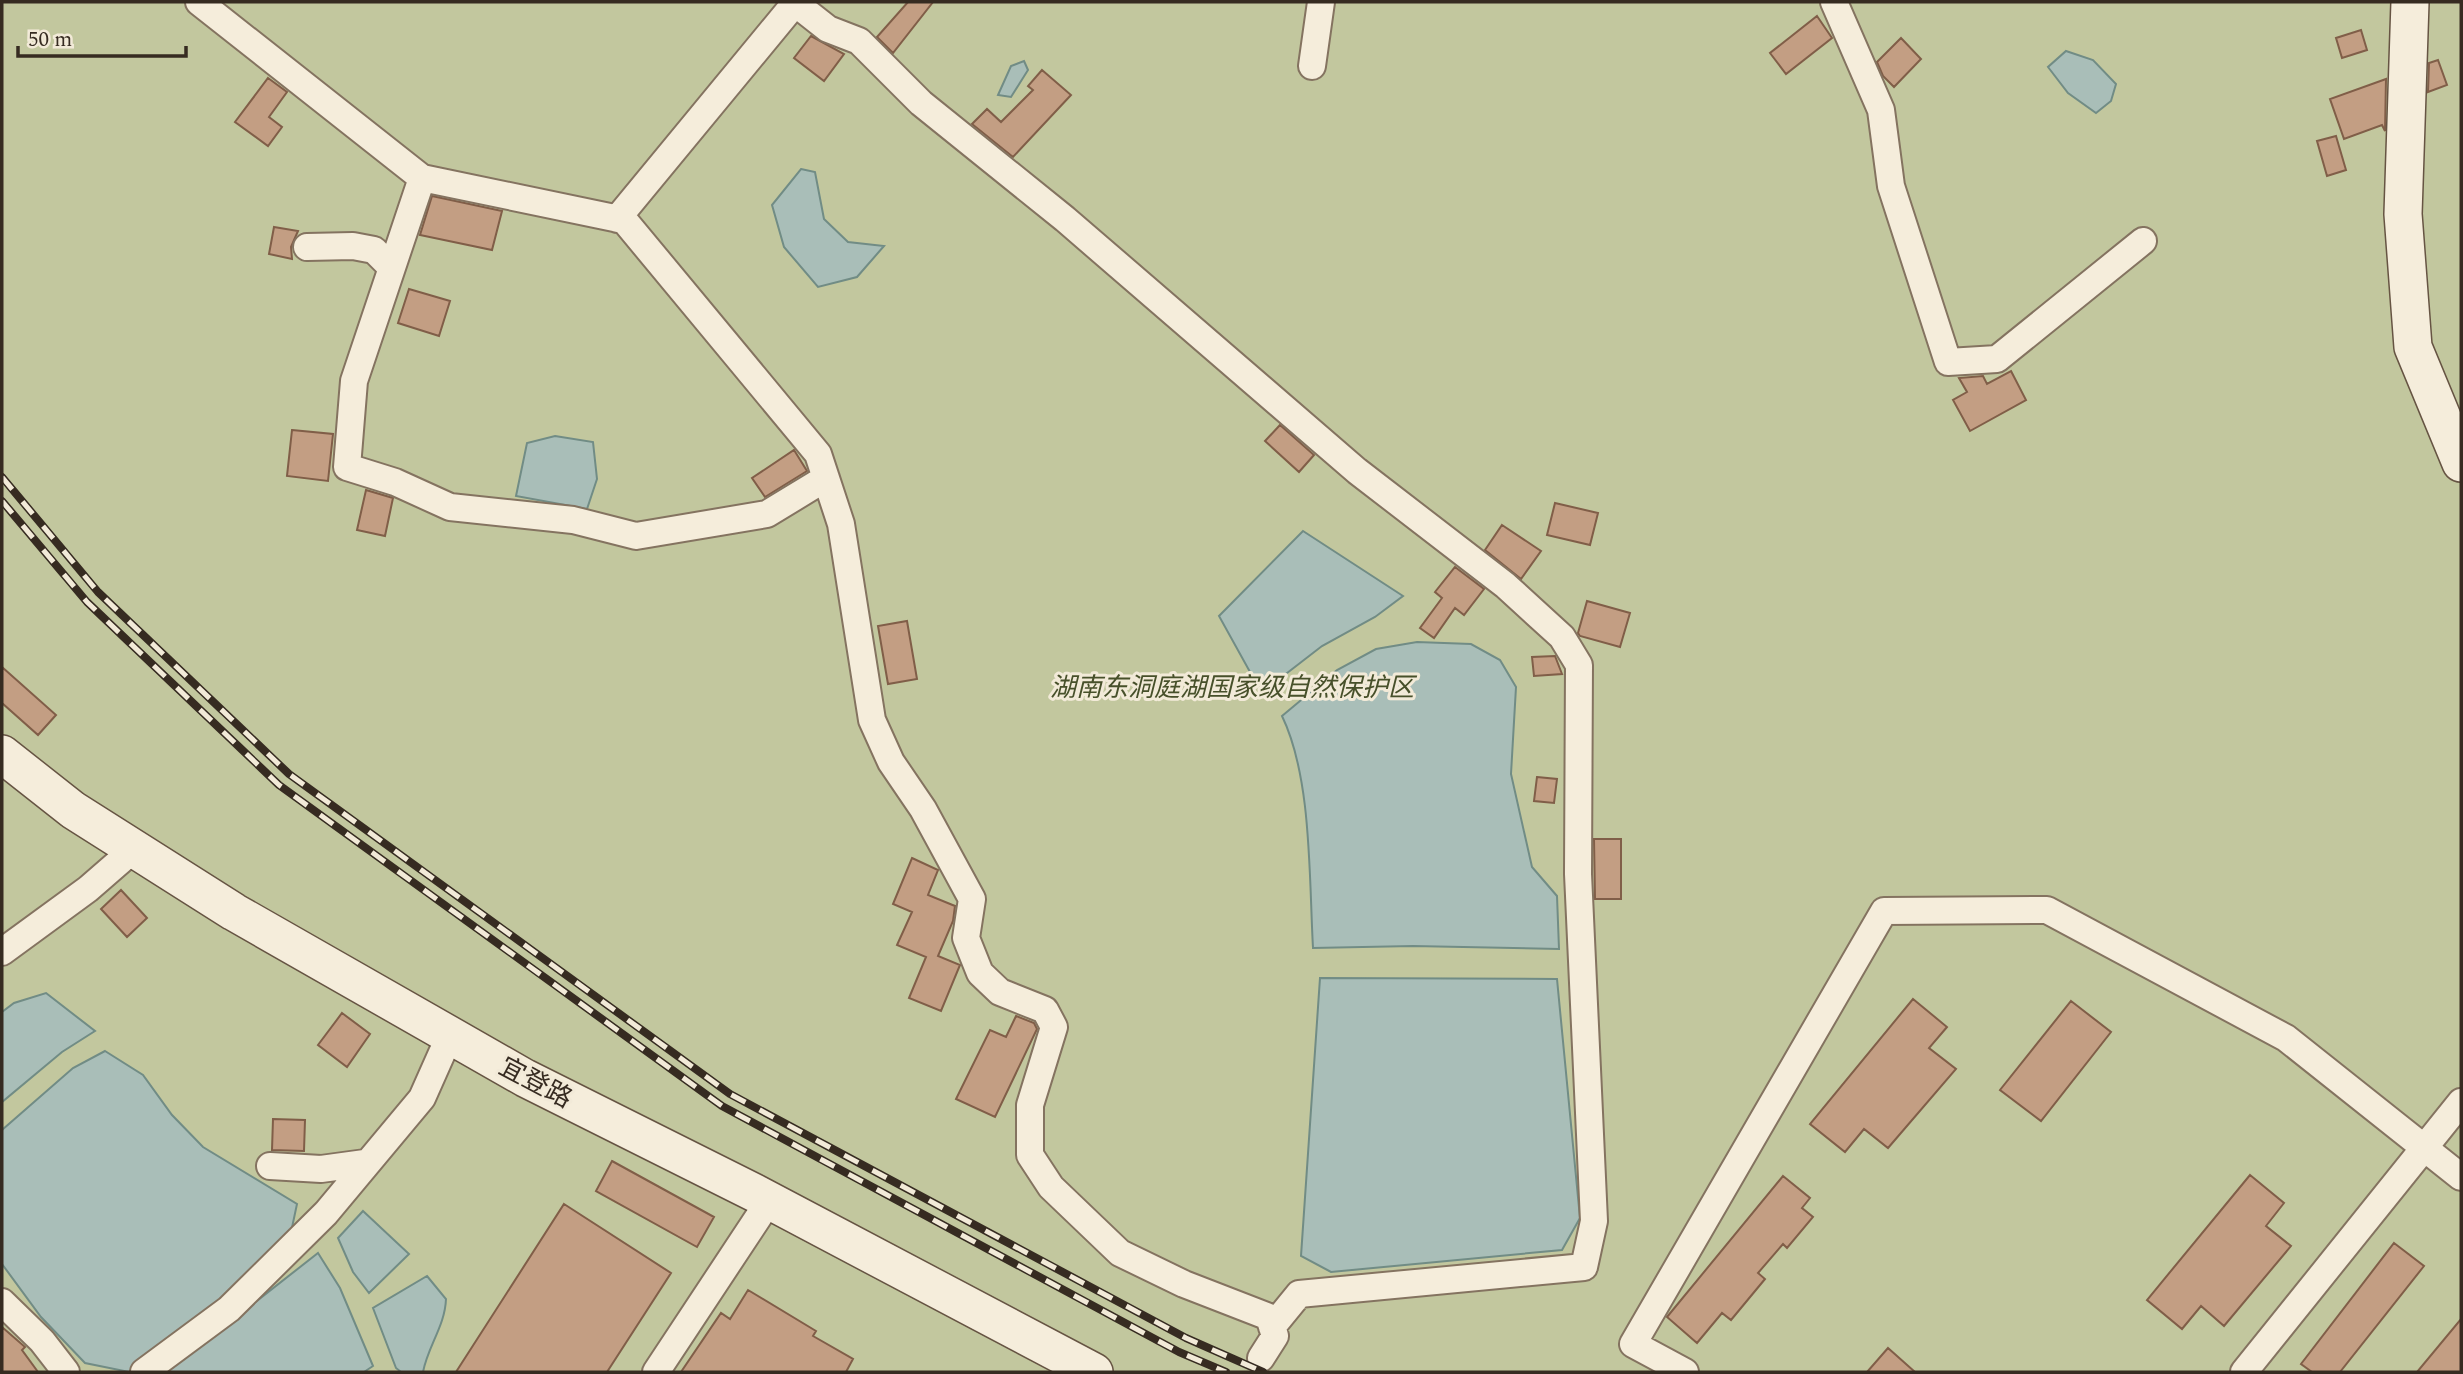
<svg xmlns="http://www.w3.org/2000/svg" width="2463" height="1374" font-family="Spectral,'Noto Sans SC',serif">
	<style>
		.green { fill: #c2c79e }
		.water { fill: #a9beb8; stroke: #718c85; stroke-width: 2 }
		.building { fill: #c39e83; stroke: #805e48; stroke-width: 2 }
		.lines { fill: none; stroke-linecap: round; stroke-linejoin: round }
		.street-casing { stroke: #847360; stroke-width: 30 }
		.secondary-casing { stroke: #665443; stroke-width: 40 }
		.street { stroke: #f5eddb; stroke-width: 26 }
		.secondary { stroke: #f5eddb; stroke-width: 37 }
		.rail-casing { stroke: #362b21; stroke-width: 8 }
		.rail { stroke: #f2ead8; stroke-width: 5; stroke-dasharray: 16; stroke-linecap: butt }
		.labels { text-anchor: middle; stroke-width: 6; stroke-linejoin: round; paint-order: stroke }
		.park-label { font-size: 26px; font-style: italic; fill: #47502a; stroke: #f2ead8 }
		.street-label { font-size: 26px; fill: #362b21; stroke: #f2ead8 }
	</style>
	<rect width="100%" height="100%" fill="#eae0c9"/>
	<path class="green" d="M2 2H2461V1372H2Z"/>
	<path class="water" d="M2066 51 2093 60 2116 84 2111 101 2096 113 2068 93 2048 67Z
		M1024 61 1028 70 1011 97 998 95 1011 66Z
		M801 169 815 172 824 219 848 242 884 246 857 277 818 287 784 247 772 205Z
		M555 436 593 442 597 479 587 509 516 496 527 443Z
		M1303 531 1403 596 1375 617 1322 646 1278 680 1255 681 1219 616Z
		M1417 642 1471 644 1500 660 1516 687 1511 774 1532 867 1557 896 1559 949 1413 946 1313 948C1309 878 1312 778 1282 716L1337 670 1376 649Z
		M1320 978 1557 979 1580 1218 1562 1250 1331 1272 1301 1256Z
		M46 993 95 1031 62 1052 2 1102V1012L14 1003Z
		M105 1051 143 1075 172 1115 203 1147 297 1204 290 1237 164 1350 129 1372 85 1363 41 1317 2 1264V1130L73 1068Z
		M363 1211 409 1254 369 1293 353 1272 338 1238Z
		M318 1253 340 1288 373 1366 364 1372H166Z
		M427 1276 446 1299C445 1326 428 1346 423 1372H401L396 1368 373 1308Z"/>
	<path class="building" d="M908 2H933L893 53 877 37Z
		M1817 16 1832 38 1786 74 1770 53Z
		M2361 30 2367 50 2342 58 2336 38Z
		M811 36 844 54 824 81 794 58Z
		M1901 38 1921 59 1894 87 1883 76 1877 62Z
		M2438 60 2447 85 2428 92 2429 63Z
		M1042 70 1071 95 1013 157 972 124 987 109 1001 122 1033 90 1028 86Z
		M268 78 287 92 269 117 282 127 268 146 235 122Z
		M2386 79 2385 131 2382 125 2344 139 2330 99Z
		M2336 136 2346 170 2327 176 2317 141Z
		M432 196 502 211 492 250 420 235Z
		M274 227 298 231 291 247 292 259 269 254Z
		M409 289 450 301 439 336 398 323Z
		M2011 371 2026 400 1970 431 1953 400 1967 392 1959 378 1983 376 1987 384Z
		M1280 425 1314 455 1299 472 1265 441Z
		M292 430 333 434 328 481 287 476Z
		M794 450 807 471 765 497 752 478Z
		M366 490 393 498 385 536 357 530Z
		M1555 503 1598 513 1590 545 1547 535Z
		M1502 525 1541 551 1521 579 1485 550Z
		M1455 567 1484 589 1464 615 1455 608 1434 638 1420 628 1442 598 1435 592Z
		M1587 601 1630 613 1620 647 1580 636 1578 633Z
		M907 621 917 679 888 684 878 626Z
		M1555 656 1562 674 1534 676 1532 657Z
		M2 667 56 715 38 735 2 703Z
		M1537 777 1557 779 1554 803 1534 801Z
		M1594 839H1621V899H1595Z
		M912 858 938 870 928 895 955 906 953 921 938 956 960 965 941 1011 909 998 926 957 897 945 912 912 893 904Z
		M121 890 147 918 127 937 101 909Z
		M1913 999 1947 1027 1929 1048 1956 1069 1888 1148 1864 1129 1845 1152 1810 1124Z
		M2071 1001 2111 1032 2041 1121 2000 1090Z
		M342 1013 370 1034 347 1067 318 1045Z
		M1016 1016 1034 1023 1037 1029 995 1117 956 1099 990 1030 1006 1037Z
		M273 1119 305 1120 304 1151 272 1150Z
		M612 1161 714 1217 697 1247 596 1191Z
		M2250 1175 2284 1203 2266 1226 2291 1246 2224 1326 2201 1306 2182 1329 2147 1300Z
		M1783 1176 1810 1198 1802 1208 1813 1217 1787 1248 1783 1244 1758 1273 1765 1279 1731 1320 1722 1313 1697 1343 1667 1317Z
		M564 1204 671 1273 607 1372H456Z
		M2394 1243 2424 1266 2340 1372H2312L2301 1364Z
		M748 1290 816 1331 813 1336 853 1359 846 1372H681L721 1313 730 1319Z
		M2461 1319V1372H2417Z
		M2 1327 25 1347 22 1350 38 1372H2Z
		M1888 1348 1915 1372H1867Z"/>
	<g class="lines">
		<g class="street-casing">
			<path id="street" d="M199 2 422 178 624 220 818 454 841 524 872 720 891 762 923 809 972 899 966 938 980 973 1000 992 1045 1010 1054 1027 1030 1105V1155L1051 1187 1120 1253 1184 1284 1269 1317 1275 1336 1261 1358
				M1834 2 1881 110 1891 186 1948 362 1997 359 2143 241
				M795 3 828 29 859 41 921 103 1065 219 1357 471 1505 585 1562 637 1579 665 1578 874 1594 1221 1584 1267 1299 1294 1272 1327
				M1312 66 1321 2
				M422 178 354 381 347 467 395 482 450 507 573 520 636 536 767 514 826 478
				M617 219 796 2
				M307 247 353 246 374 250 391 267
				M2 952 88 889 134 849
				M270 1166 321 1169 365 1163
				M2 1302 42 1341 66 1372
				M144 1372 229 1309 326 1213 422 1098 450 1035
				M656 1372 769 1201
				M1685 1372 1633 1344 1884 911 2047 910 2286 1038 2461 1177
				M2244 1372 2461 1102"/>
		</g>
		<g class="secondary-casing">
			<path id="secondary" d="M2410 2 2403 214 2413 347 2461 463
				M2 754 73 810 234 912 525 1078 755 1193 1094 1372"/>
		</g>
		<use href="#street" class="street"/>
		<use href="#secondary" class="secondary"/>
		<g class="rail-casing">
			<path id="rail" d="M2 477 98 592 289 774 730 1094 1186 1338 1263 1372
				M2 501 87 602 279 785 722 1106 1179 1352 1226 1372"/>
		</g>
		<use href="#rail" class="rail"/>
	</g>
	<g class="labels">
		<g class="park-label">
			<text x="1232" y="696">湖南东洞庭湖国家级自然保护区</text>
		</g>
		<g class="street-label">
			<text transform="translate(536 1082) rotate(28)" y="9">宜登路</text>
		</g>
	</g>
	<rect width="2463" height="1374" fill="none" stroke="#362b21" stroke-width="7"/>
	<path d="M18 46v10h168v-10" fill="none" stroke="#362b21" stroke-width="3.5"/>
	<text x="28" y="46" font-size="21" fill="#362b21" stroke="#f2ead8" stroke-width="5" paint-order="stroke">50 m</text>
</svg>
